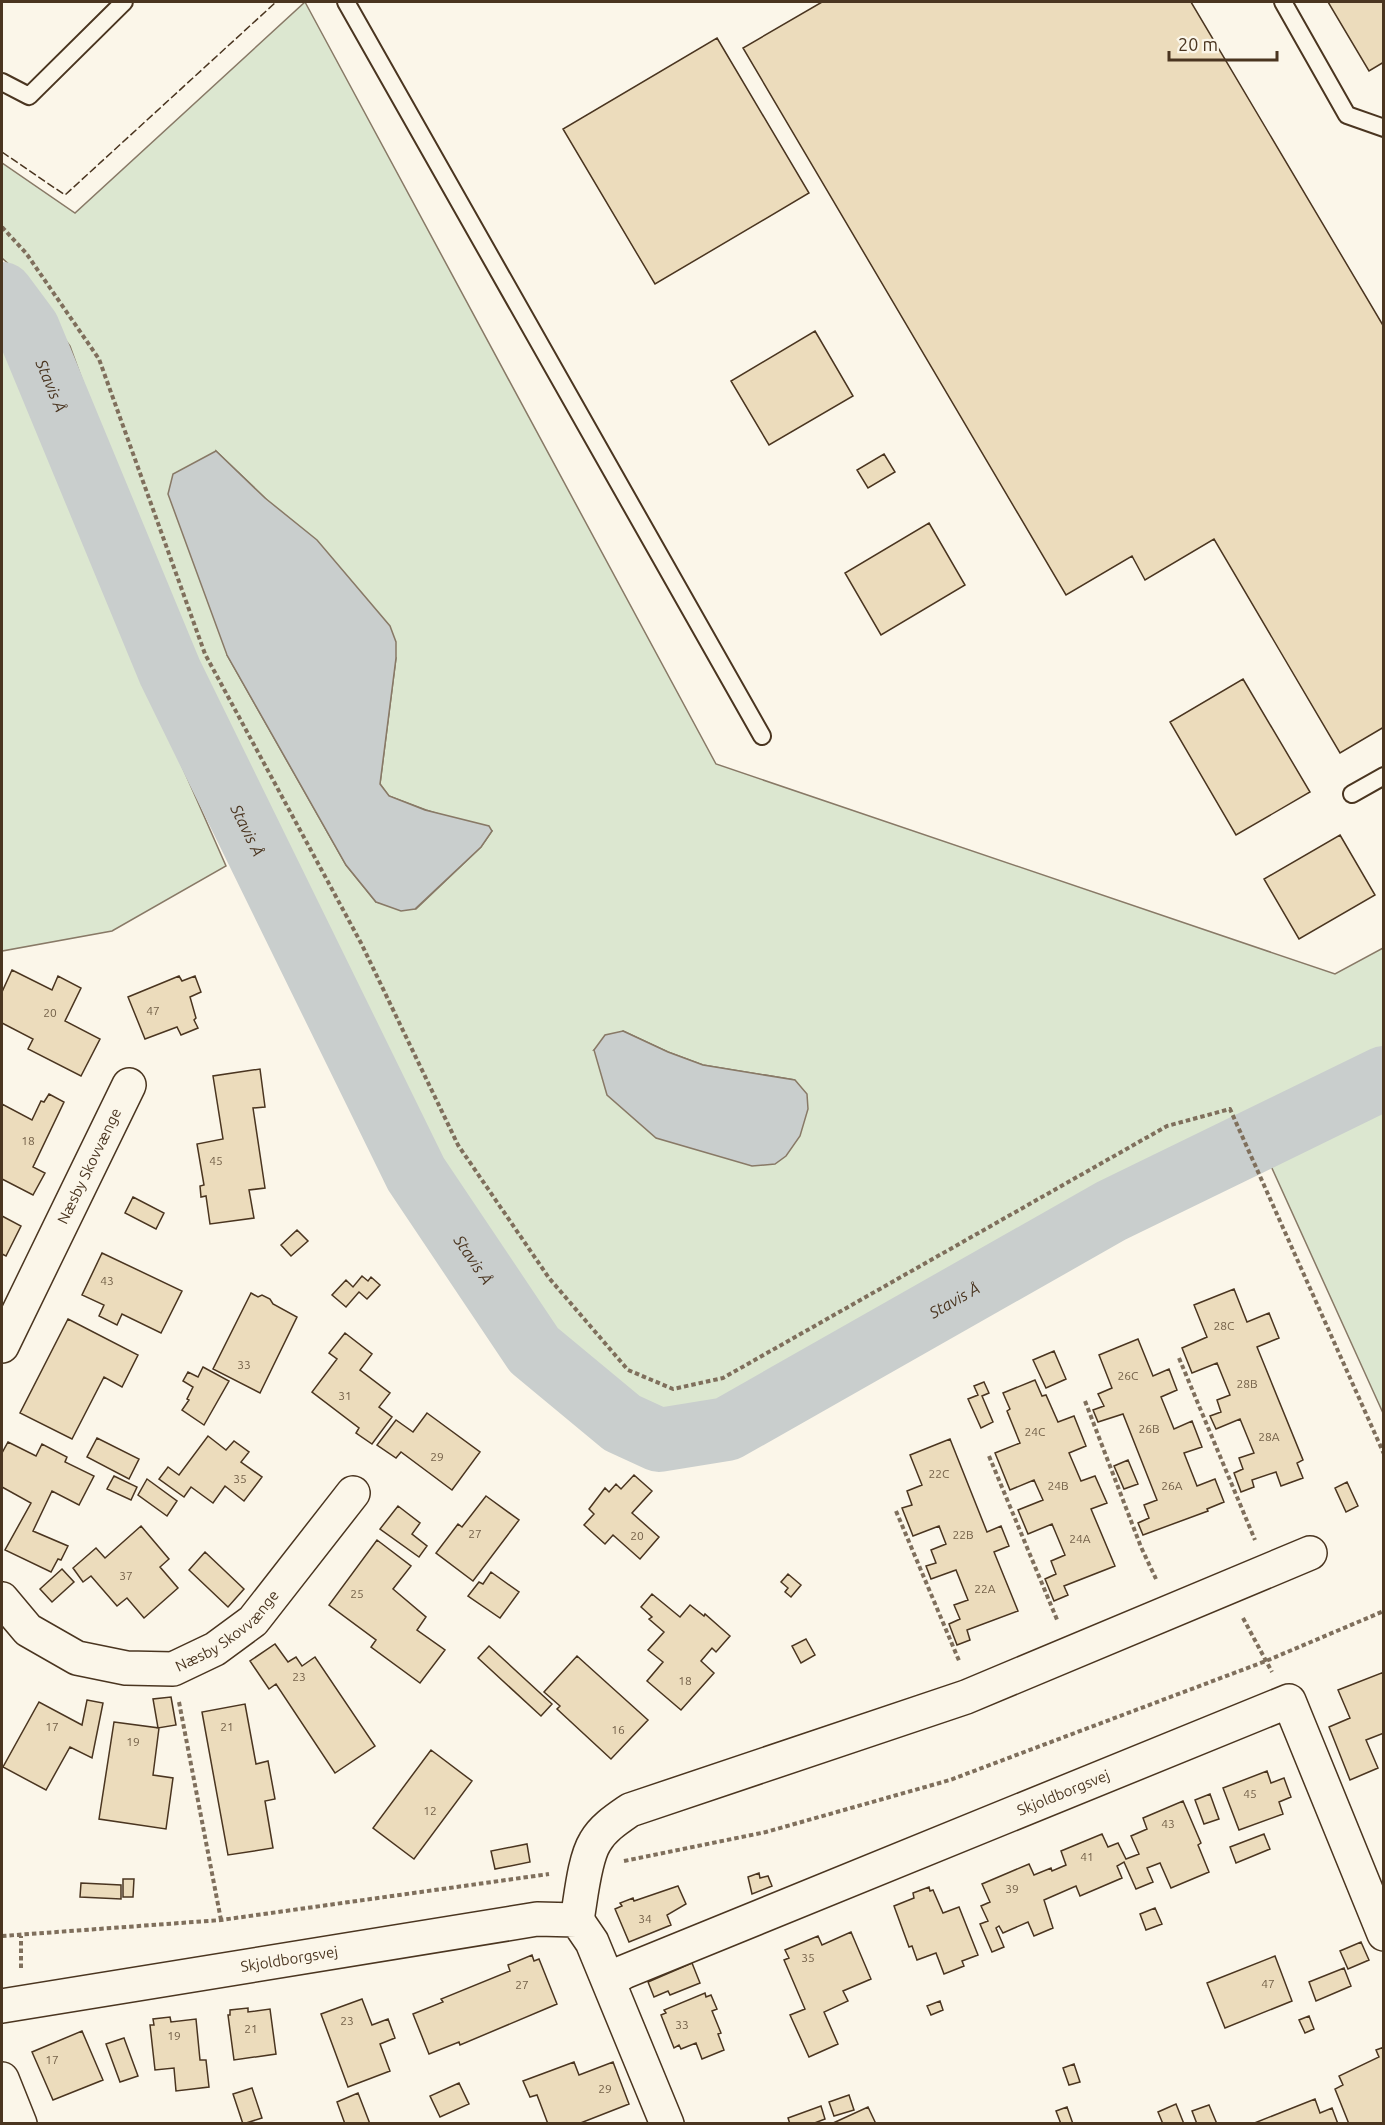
<svg xmlns="http://www.w3.org/2000/svg" width="1385" height="2125" font-family="Ubuntu,sans-serif">
	<style>
		.green { fill: #dce7d0; stroke: #887966; stroke-width: 1.5; fill-rule: evenodd }
		.water { fill: #c9cecd; stroke: #887966; stroke-width: 1.5 }
		.lines { fill: none; stroke-linecap: round; stroke-linejoin: round }
		.river { stroke: #c9cecd; stroke-width: 64 }
		.building { fill: #ecdcbc; stroke: #4a3520; stroke-width: 1.5 }
		.service-casing { stroke: #4a3520; stroke-width: 20 }
		.minor-casing { stroke: #4a3520; stroke-width: 36 }
		.path { stroke: #7f6f5c; stroke-width: 4; stroke-dasharray: 4.5 3; stroke-linecap: butt }
		.service { stroke: #fbf6e9; stroke-width: 16 }
		.minor { stroke: #fbf6e9; stroke-width: 33 }
		.fence { stroke: #4a3520; stroke-width: 1.5; stroke-dasharray: 8 3; stroke-linecap: butt }
		.labels { text-anchor: middle; stroke-width: 4.5; stroke-linejoin: round; paint-order: stroke }
		.number-label { font-size: 12px; fill: #725f47 }
		.street-label { font-size: 15px; fill: #4a3520; stroke: #fbf6e9 }
		.water-label { font-size: 16px; font-style: italic; fill: #4a3520; stroke: #fbf6e9 }
	</style>
	<rect width="100%" height="100%" fill="#fbf6e9"/>
	<path class="green" d="M305 2 716 764 1335 974 1383 948V1057L1302 1091 781 1381 730 1404 688 1417 649 1420 617 1404 562 1350 526 1300 416 1120 228 747 167 615 70 346 14 269 2 258V163L75 213ZM216 451 265 498 396 658 380 784 389 796 426 810 492 831 481 847 416 909 376 902 346 865 227 655ZM623 1031 668 1052 703 1065 795 1080 594 1050Z
		M2 339 17 363 134 657 226 866 112 931 2 951Z
		M1383 1101V1413L1271 1166Z"/>
	<path class="water" d="M216 451 265 498 317 540 390 626 396 642V658L380 784 389 796 425 810 489 826 492 831 481 847 415 909 401 911 376 902 346 865 227 655 168 494 173 474Z
		M623 1031 668 1052 703 1065 795 1080 807 1094 808 1109 800 1136 786 1156 775 1164 752 1166 656 1138 607 1095 594 1050 605 1035Z"/>
	<g class="lines">
		<path class="river" id="s1" d="M2 294 28 329 170 672 416 1174 534 1350 622 1423 659 1440 727 1429 1111 1211 1384 1078"/>
	</g>
	<path class="building" d="M822 2H1191L1384 327V727L1340 753 1214 539 1145 580 1132 556 1066 595 743 48Z
		M1328 2H1384V62L1369 71Z
		M717 38 809 193 655 284 563 129Z
		M815 331 853 396 769 445 731 381Z
		M884 454 895 472 868 488 857 470Z
		M929 523 965 585 881 635 845 573Z
		M1243 679 1310 792 1236 835 1170 722Z
		M1340 835 1375 895 1299 939 1264 879Z
		M12 970 52 990 58 976 81 988 65 1021 100 1039 81 1076 28 1049 33 1039 2 1023V992Z
		M179 976 182 981 195 976 201 992 190 997 196 1018 194 1020 198 1028 181 1035 177 1027 145 1039 128 997Z
		M260 1069 265 1107 253 1108 265 1188 249 1190 254 1218 210 1224 206 1196 201 1197 200 1186 204 1185 197 1144 223 1139 213 1076Z
		M49 1094 64 1102 33 1167 45 1173 33 1195 2 1179V1104L32 1120 41 1101 44 1102Z
		M133 1197 164 1213 156 1229 125 1213Z
		M2 1216 21 1226 6 1256 2 1254Z
		M297 1230 308 1241 291 1256 281 1245Z
		M102 1253 182 1291 161 1333 122 1314 117 1325 99 1316 104 1305 82 1295Z
		M362 1276 368 1281 371 1277 380 1285 367 1299 359 1292 346 1307 332 1295 346 1280 353 1287Z
		M1234 1289 1247 1322 1269 1313 1279 1338 1257 1347 1303 1460 1297 1463 1303 1478 1281 1486 1276 1472 1252 1480 1254 1487 1241 1492 1234 1473 1243 1469 1239 1458 1254 1453 1240 1419 1216 1429 1210 1416 1221 1412 1217 1400 1230 1395 1217 1363 1192 1373 1182 1348 1207 1337 1194 1305Z
		M251 1293 258 1297 262 1295 270 1299 273 1304 297 1317 260 1393 213 1369Z
		M68 1319 138 1355 122 1387 104 1377 72 1439 20 1413Z
		M345 1333 372 1354 360 1370 390 1393 379 1407 392 1417 372 1444 356 1433 359 1428 312 1392 337 1359 329 1353Z
		M1138 1339 1153 1376 1169 1369 1177 1390 1161 1397 1174 1429 1192 1421 1202 1447 1184 1453 1197 1486 1215 1479 1224 1502 1207 1509 1208 1511 1143 1535 1138 1523 1149 1518 1144 1505 1157 1500 1123 1414 1098 1422 1093 1410 1104 1406 1098 1394 1112 1388 1099 1355Z
		M1054 1351 1066 1379 1046 1388 1033 1360Z
		M203 1367 229 1381 204 1425 182 1410 189 1400 187 1399 193 1387 183 1381 188 1372 198 1377Z
		M1035 1380 1042 1396 1046 1395 1058 1422 1074 1416 1086 1446 1069 1453 1081 1481 1095 1476 1107 1503 1091 1509 1115 1566 1064 1586 1068 1595 1054 1601 1045 1579 1056 1574 1051 1561 1065 1555 1052 1524 1028 1534 1018 1510 1043 1500 1034 1480 1010 1490 995 1453 1020 1443 1007 1411 1010 1409 1003 1393Z
		M984 1382 989 1393 982 1396 993 1422 981 1428 968 1399 978 1395 974 1386Z
		M427 1413 480 1452 452 1490 401 1452 396 1458 377 1445 396 1420 413 1432Z
		M208 1436 226 1450 234 1441 249 1452 241 1462 262 1477 244 1501 225 1486 213 1503 191 1487 184 1497 159 1479 168 1467 179 1475Z
		M97 1438 139 1459 129 1479 87 1457Z
		M950 1439 987 1532 1001 1526 1009 1546 994 1552 1018 1611 967 1630 970 1640 957 1645 949 1624 960 1619 954 1605 968 1600 956 1570 931 1579 926 1566 936 1563 931 1550 946 1544 939 1526 913 1536 902 1508 912 1505 907 1491 922 1485 910 1455Z
		M8 1442 36 1456 42 1444 67 1457 65 1462 94 1476 79 1505 52 1491 33 1531 68 1546 61 1560 58 1559 51 1572 5 1550 31 1503 2 1487V1453Z
		M1128 1460 1138 1484 1124 1489 1114 1466Z
		M634 1475 652 1491 632 1513 659 1537 640 1559 613 1535 605 1544 584 1525 594 1514 589 1509 605 1488 609 1492 616 1484 621 1489Z
		M114 1476 137 1487 131 1500 107 1489Z
		M147 1479 177 1501 167 1516 138 1495Z
		M1347 1482 1358 1506 1346 1512 1335 1488Z
		M486 1496 519 1520 473 1581 436 1553 458 1524 462 1527Z
		M398 1506 420 1523 412 1534 427 1546 419 1557 380 1529Z
		M141 1526 169 1559 160 1567 178 1588 144 1618 127 1598 117 1606 91 1576 83 1582 73 1568 96 1548 105 1558Z
		M377 1540 411 1566 393 1589 426 1617 417 1630 445 1650 420 1683 371 1647 376 1640 329 1605Z
		M205 1552 244 1589 228 1607 189 1570Z
		M62 1569 74 1582 52 1602 40 1589Z
		M491 1572 519 1592 500 1618 468 1596 479 1582 483 1584Z
		M788 1574 801 1585 791 1597 785 1592 788 1588 781 1582Z
		M652 1594 680 1617 690 1605 704 1616 705 1614 730 1636 716 1652 712 1648 701 1661 714 1673 681 1710 647 1681 663 1662 648 1650 664 1632 649 1619 652 1617 641 1607Z
		M806 1639 815 1655 801 1663 792 1646Z
		M275 1644 288 1662 296 1657 302 1666 315 1657 375 1746 335 1773 276 1684 269 1689 250 1661Z
		M489 1646 552 1704 541 1716 478 1658Z
		M577 1656 648 1720 611 1759 557 1709 560 1706 544 1692Z
		M1384 1672V1733L1366 1740 1378 1768 1350 1780 1329 1727 1350 1718 1338 1690Z
		M171 1697 176 1725 158 1728 153 1699Z
		M87 1700 103 1703 92 1758 70 1747 46 1790 3 1767 39 1702 82 1725Z
		M245 1704 256 1764 268 1761 275 1799 265 1801 273 1848 228 1855 202 1712Z
		M114 1722 159 1728 153 1775 173 1778 166 1829 99 1819Z
		M431 1750 472 1781 414 1859 373 1828Z
		M1267 1771 1271 1783 1284 1778 1291 1797 1279 1802 1283 1814 1239 1830 1223 1788Z
		M1210 1794 1219 1819 1204 1824 1195 1800Z
		M1183 1801 1201 1843 1198 1845 1209 1872 1171 1888 1160 1863 1147 1868 1153 1882 1136 1889 1124 1862 1117 1866 1122 1878 1080 1896 1076 1886 1044 1900 1053 1928 1034 1936 1028 1922 1003 1933 999 1926 996 1928 1004 1947 992 1952 980 1924 988 1921 981 1906 990 1902 982 1884 1029 1864 1034 1875 1051 1868 1052 1871 1066 1865 1061 1851 1102 1834 1108 1847 1118 1843 1126 1859 1139 1854 1131 1836 1147 1829 1143 1818Z
		M1264 1834 1270 1849 1236 1863 1230 1847Z
		M527 1844 530 1862 495 1869 491 1851Z
		M759 1873 760 1878 768 1876 772 1886 752 1894 748 1877Z
		M123 1879H134L133 1897H123Z
		M81 1883 121 1885V1899L80 1897Z
		M678 1886 686 1904 667 1915 671 1925 629 1942 615 1909 622 1906 620 1903 633 1898 634 1901Z
		M929 1887 930 1891 933 1890 943 1913 959 1907 978 1955 962 1961 964 1966 944 1974 936 1953 917 1960 912 1946 909 1947 894 1906 914 1898 913 1893Z
		M1155 1908 1162 1924 1146 1930 1140 1914Z
		M851 1932 871 1979 843 1991 848 2001 824 2012 838 2044 809 2057 790 2015 805 2009 784 1960 789 1958 785 1950 818 1936 822 1945Z
		M1361 1942 1369 1960 1348 1969 1340 1951Z
		M532 1955 534 1961 539 1959 557 2004 460 2045 459 2042 429 2054 413 2014 443 2002 441 1999 510 1971 508 1965Z
		M1275 1956 1292 2001 1225 2028 1207 1983Z
		M692 1963 700 1983 670 1995 668 1991 654 1997 648 1982Z
		M1344 1968 1351 1986 1316 2001 1309 1982Z
		M705 1993 706 1997 711 1995 717 2009 712 2011 721 2033 718 2034 724 2050 702 2059 696 2043 681 2049 679 2045 674 2048 661 2015 666 2013 664 2010Z
		M362 1999 372 2025 388 2019 395 2038 380 2044 390 2071 348 2087 321 2014Z
		M940 2001 943 2010 931 2015 927 2006Z
		M248 2008V2012L270 2009 276 2054 234 2060 228 2015H230V2010Z
		M1309 2016 1314 2029 1305 2033 1299 2020Z
		M170 2017 171 2022 196 2019 200 2060H206L209 2087 176 2091 174 2068 155 2070 150 2025H154L153 2019Z
		M82 2031 103 2080 53 2100 32 2052Z
		M124 2038 138 2076 120 2082 106 2044Z
		M1384 2047V2124H1349L1335 2089 1343 2085 1339 2076 1379 2057 1376 2050Z
		M574 2062 579 2075 613 2062 629 2104 578 2124H548L537 2095 530 2097 523 2081Z
		M1074 2064 1080 2082 1069 2085 1063 2068Z
		M459 2083 469 2104 440 2117 430 2096Z
		M252 2088 262 2118 243 2124 233 2094Z
		M358 2093 370 2124H345L337 2102Z
		M849 2095 854 2110 834 2116 829 2102Z
		M1315 2099 1320 2113 1332 2108 1338 2124H1252Z
		M1176 2104 1184 2124H1163L1158 2112Z
		M1209 2105 1217 2124H1197L1192 2111Z
		M821 2106 825 2119 812 2124H790L788 2118Z
		M868 2107 876 2124H831Z
		M1067 2107 1073 2124H1061L1056 2111Z"/>
	<g class="lines">
		<g class="service-casing">
			<path id="service" d="M346 2 762 736
				M1283 2 1347 115 1384 128
				M2 82 29 96 124 2
				M1352 794 1384 776"/>
		</g>
		<g class="minor-casing">
			<g id="minor">
				<path id="s2" d="M2 1346 129 1085"/>
				<path id="s3" d="M2 1599 28 1630 77 1658 126 1668 173 1669 215 1649 253 1621 353 1493"/>
				<path d="M577 1920C581 1898 584 1860 595 1842 603 1828 617 1819 630 1810L966 1697 1310 1553"/>
				<path id="s4" d="M609 1981 624 1972 1289 1701 1384 1934"/>
				<path id="s5" d="M2 2006 537 1919 577 1920 592 1942 667 2124"/>
				<path d="M2 2079 20 2124"/>
			</g>
		</g>
		<path class="path" d="M2 227 26 253 99 359 205 654 361 943 458 1145 549 1278 628 1370 673 1389 723 1378 1167 1126 1230 1109 1384 1454
			M1179 1358 1255 1540
			M1085 1401 1141 1547 1156 1579
			M989 1456 1058 1622
			M896 1511 960 1663
			M1243 1618 1272 1672
			M179 1702 221 1920
			M624 1861 766 1832 950 1780 1266 1661 1384 1611
			M2 1936 221 1920 549 1874
			M21 1968V1936"/>
		<use href="#service" class="service"/>
		<use href="#minor" class="minor"/>
		<path class="fence" d="M2 152 65 195 276 2"/>
	</g>
	<g class="labels">
		<g class="number-label">
			<text x="153" y="1015">47</text>
			<text x="50" y="1017">20</text>
			<text x="28" y="1145">18</text>
			<text x="216" y="1165">45</text>
			<text x="107" y="1285">43</text>
			<text x="1224" y="1330">28C</text>
			<text x="244" y="1369">33</text>
			<text x="1128" y="1380">26C</text>
			<text x="1247" y="1388">28B</text>
			<text x="345" y="1400">31</text>
			<text x="1149" y="1433">26B</text>
			<text x="1035" y="1436">24C</text>
			<text x="1269" y="1441">28A</text>
			<text x="437" y="1461">29</text>
			<text x="939" y="1478">22C</text>
			<text x="240" y="1483">35</text>
			<text x="1058" y="1490">24B</text>
			<text x="1172" y="1490">26A</text>
			<text x="475" y="1538">27</text>
			<text x="963" y="1539">22B</text>
			<text x="637" y="1540">20</text>
			<text x="1080" y="1543">24A</text>
			<text x="126" y="1580">37</text>
			<text x="985" y="1593">22A</text>
			<text x="357" y="1598">25</text>
			<text x="299" y="1681">23</text>
			<text x="685" y="1685">18</text>
			<text x="52" y="1731">17</text>
			<text x="227" y="1731">21</text>
			<text x="618" y="1734">16</text>
			<text x="133" y="1746">19</text>
			<text x="1250" y="1798">45</text>
			<text x="430" y="1815">12</text>
			<text x="1168" y="1828">43</text>
			<text x="1087" y="1861">41</text>
			<text x="1012" y="1893">39</text>
			<text x="645" y="1923">34</text>
			<text x="808" y="1962">35</text>
			<text x="1268" y="1988">47</text>
			<text x="522" y="1989">27</text>
			<text x="347" y="2025">23</text>
			<text x="682" y="2029">33</text>
			<text x="251" y="2033">21</text>
			<text x="174" y="2040">19</text>
			<text x="52" y="2064">17</text>
			<text x="605" y="2093">29</text>
		</g>
		<g class="street-label">
			<text dy="5" stroke="none"><textPath href="#s2" startOffset="200">Næsby Skovvænge</textPath></text>
			<text dy="5" stroke="none"><textPath href="#s3" startOffset="261">Næsby Skovvænge</textPath></text>
			<text dy="5" stroke="none"><textPath href="#s4" startOffset="492">Skjoldborgsvej</textPath></text>
			<text dy="5" stroke="none"><textPath href="#s5" startOffset="291">Skjoldborgsvej</textPath></text>
		</g>
		<g class="water-label">
			<text dy="6" stroke="none"><textPath href="#s1" startOffset="105">Stavis Å</textPath></text>
			<text dy="6" stroke="none"><textPath href="#s1" startOffset="591">Stavis Å</textPath></text>
			<text dy="6" stroke="none"><textPath href="#s1" startOffset="1077">Stavis Å</textPath></text>
			<text dy="6" stroke="none"><textPath href="#s1" startOffset="1671">Stavis Å</textPath></text>
		</g>
	</g>
	<rect width="1385" height="2125" fill="none" stroke="#4a3520" stroke-width="6"/>
	<path d="M1169 51v9h108v-9" fill="none" stroke="#4a3520" stroke-width="3"/>
	<text x="1178" y="51" font-size="18" fill="#4a3520" stroke="#fbf6e9" stroke-width="4.5" paint-order="stroke">20 m</text>
</svg>
